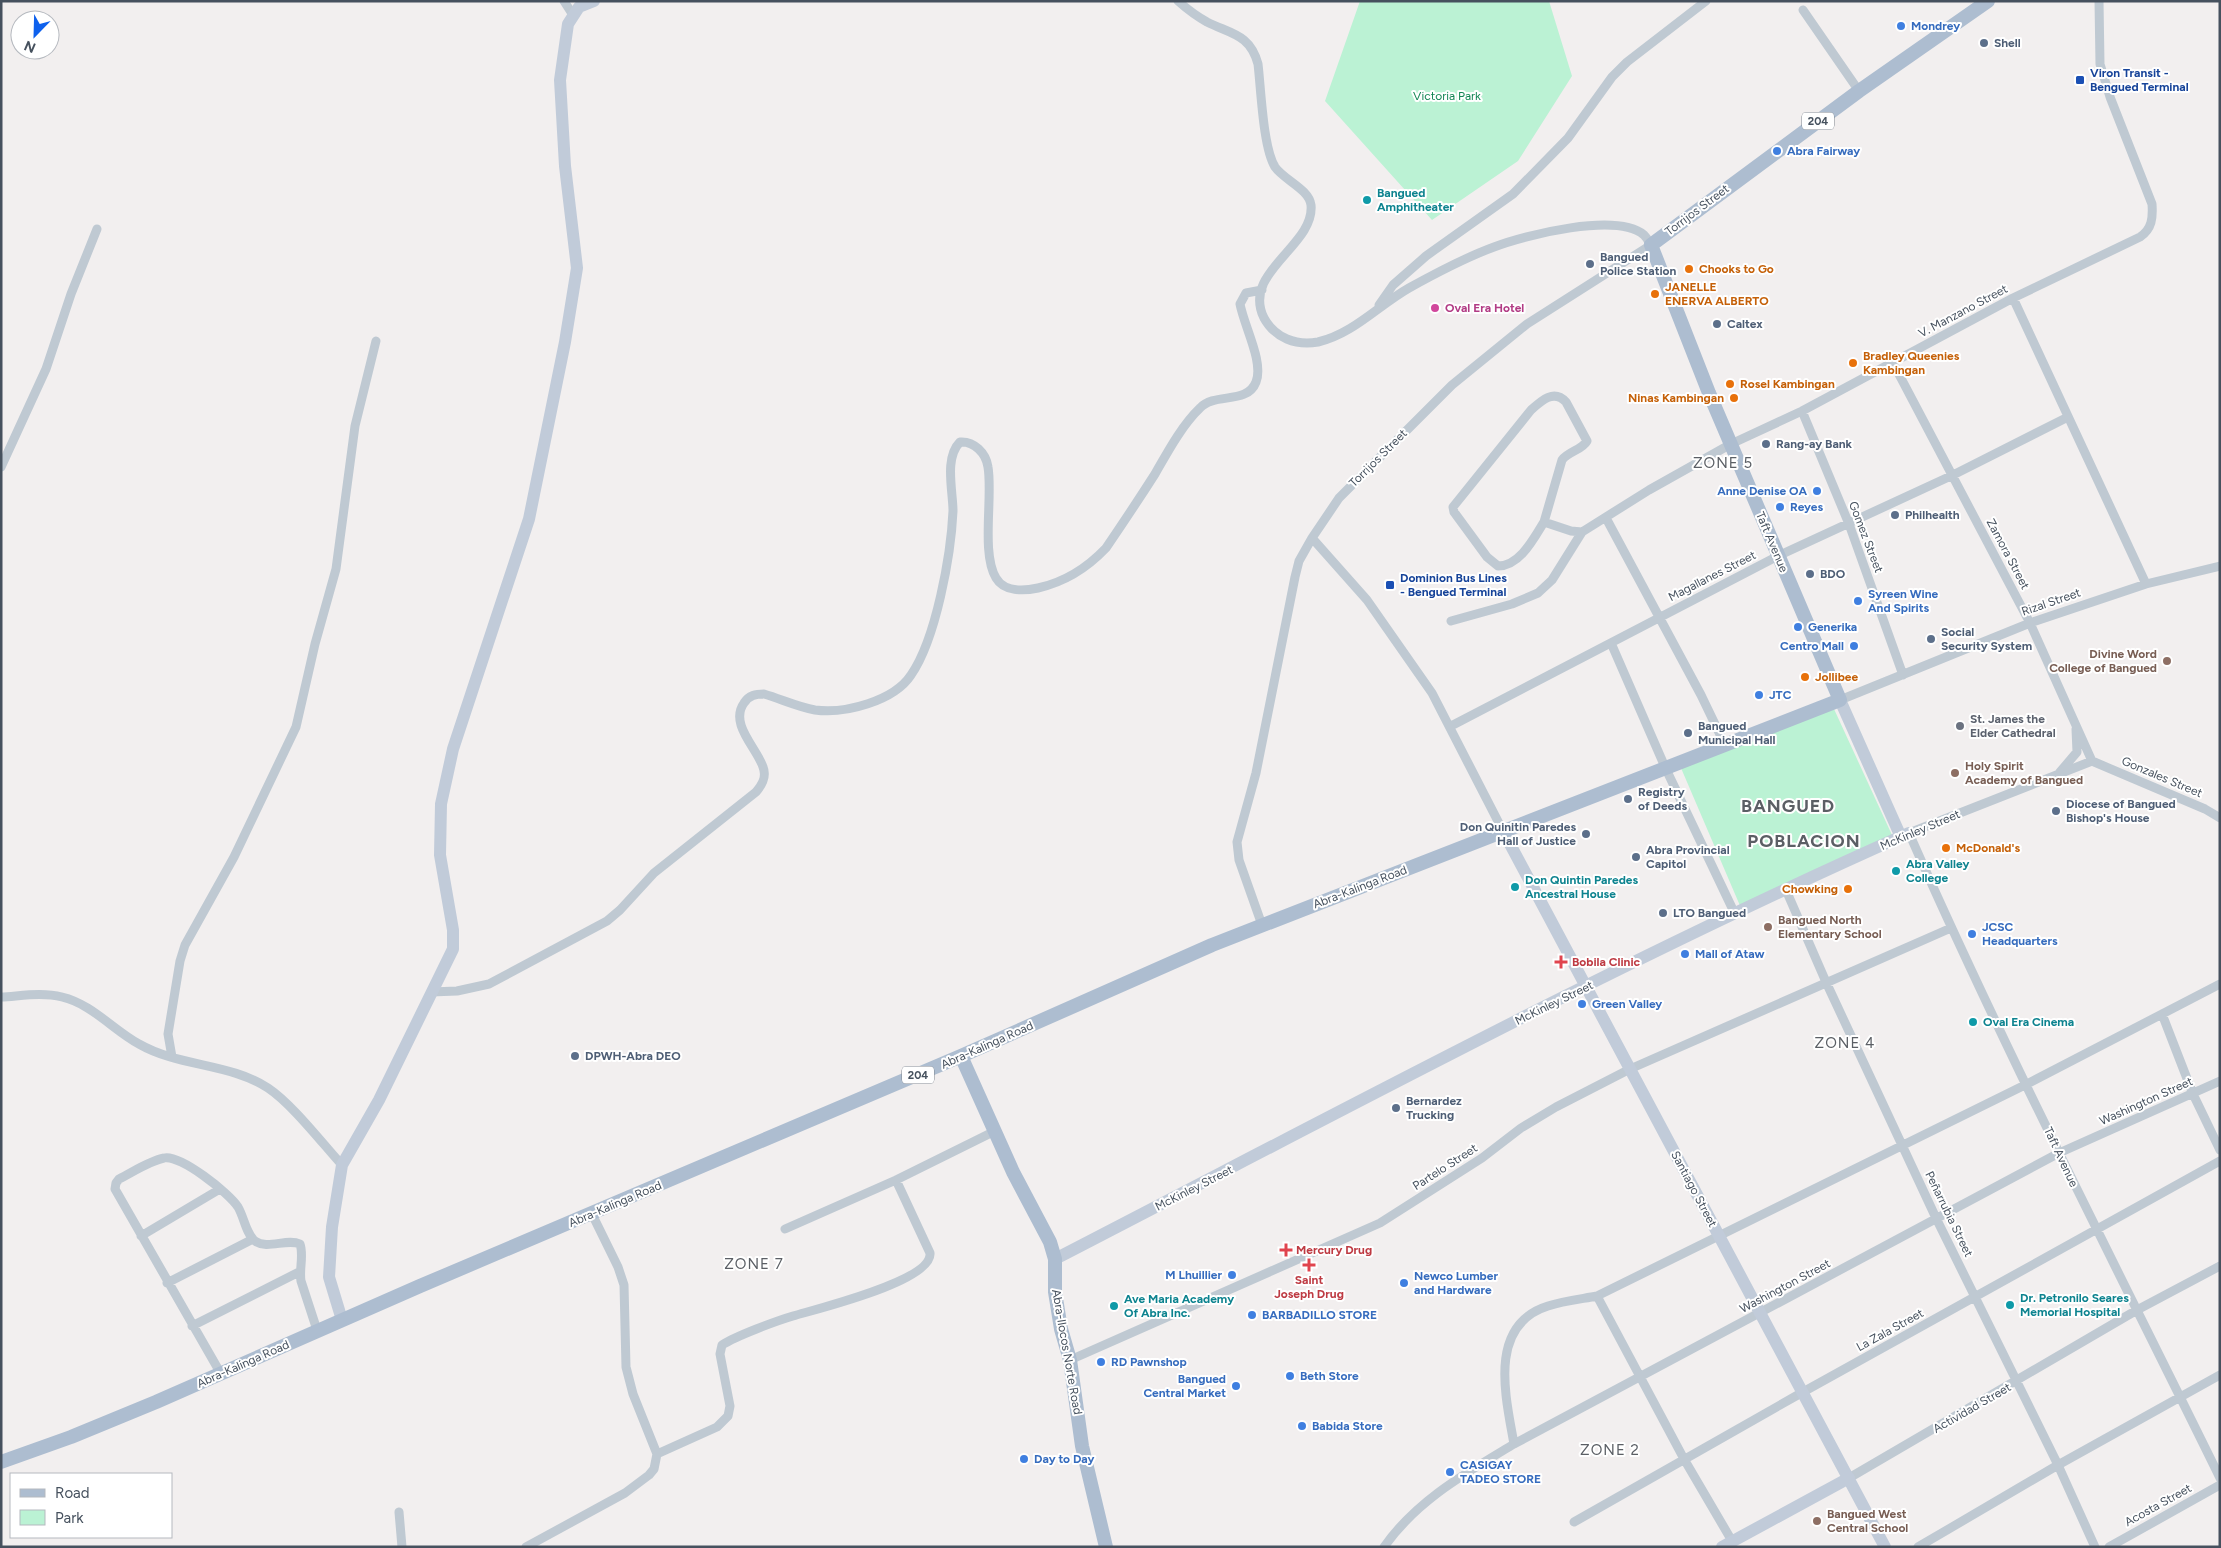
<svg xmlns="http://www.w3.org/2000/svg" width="2221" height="1548" font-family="Figtree,sans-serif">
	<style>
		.green { fill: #bbf2d4 }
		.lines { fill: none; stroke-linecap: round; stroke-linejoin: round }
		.street { stroke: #bfc9d2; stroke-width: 9 }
		.secondary { stroke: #c1cbd9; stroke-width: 12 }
		.primary { stroke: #adbdd0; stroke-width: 14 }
		.shop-dot { fill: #3f7fe0; stroke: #fff; stroke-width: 2 }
		.service-dot { fill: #5c6f8a; stroke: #fff; stroke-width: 2 }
		.transit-dot { fill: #1a4fb4; stroke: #fff; stroke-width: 2 }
		.culture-dot { fill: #0f9aa8; stroke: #fff; stroke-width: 2 }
		.food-dot { fill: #e8710a; stroke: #fff; stroke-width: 2 }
		.hotel-dot { fill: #d1479c; stroke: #fff; stroke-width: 2 }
		.education-dot { fill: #8d6e63; stroke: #fff; stroke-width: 2 }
		.worship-dot { fill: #6b7280; stroke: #fff; stroke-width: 2 }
		.health-dot { fill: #e0444e; stroke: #fff; stroke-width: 2 }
		.labels { text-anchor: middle; stroke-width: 4; stroke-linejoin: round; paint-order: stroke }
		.shield { fill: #fff; stroke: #7e858e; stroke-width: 1 }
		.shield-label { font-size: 11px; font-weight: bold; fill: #46515e }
		.shop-label { font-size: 12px; font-weight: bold; fill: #366cbe; stroke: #fff; text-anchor: start }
		.service-label { font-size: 12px; font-weight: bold; fill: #4e5e75; stroke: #fff; text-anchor: start }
		.transit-label { font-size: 12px; font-weight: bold; fill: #164399; stroke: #fff; text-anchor: start }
		.park-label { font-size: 12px; fill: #128553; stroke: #fff }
		.culture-label { font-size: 12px; font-weight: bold; fill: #0d838f; stroke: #fff; text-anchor: start }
		.street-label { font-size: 12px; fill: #46515e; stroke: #fff }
		.food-label { font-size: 12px; font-weight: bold; fill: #c56008; stroke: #fff; text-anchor: start }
		.hotel-label { font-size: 12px; font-weight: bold; fill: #b23c85; stroke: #fff; text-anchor: start }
		.education-label { font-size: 12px; font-weight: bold; fill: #785e54; stroke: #fff; text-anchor: start }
		.worship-label { font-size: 12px; font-weight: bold; fill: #5b616d; stroke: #fff; text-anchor: start }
		.health-label { font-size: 12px; font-weight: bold; fill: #be3a42; stroke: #fff; text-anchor: start }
		.quarter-label { font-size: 15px; letter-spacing: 1px; fill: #5b5f65; stroke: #fff }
		.district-label { font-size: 18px; font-weight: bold; letter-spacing: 1px; fill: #5b5f65; stroke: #fff }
	</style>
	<rect width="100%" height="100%" fill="#f2efef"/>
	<path class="green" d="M1360 1H1549L1572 76 1518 161 1432 220 1325 101Z
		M1834 709 1892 835 1741 908 1681 768Z"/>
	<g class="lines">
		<path class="street" d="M564 1 573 15
			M1178 1C1187 9 1196 16 1207 22 1231 34 1250 34 1258 64 1261 89 1263 148 1275 167 1284 180 1309 189 1311 205 1315 246 1241 272 1264 318 1275 338 1296 346 1318 342 1353 334 1379 305 1409 288 1436 273 1464 258 1494 247 1525 235 1617 212 1644 235 1647 238 1649 242 1651 245L1527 324 1452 385 1339 498 1312 538 1299 561 1295 577 1256 773 1237 842 1239 860 1262 925
			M1803 10 1859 91
			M2013 298 2146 584
			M1379 305 1393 285 1426 256 1513 194 1568 138 1612 77 1627 62 1706 1
			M1893 363 2030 623 2092 761
			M1802 411 1849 524 1903 675
			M1 467 46 369 71 294 97 229
			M1606 518 1701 695 1725 745
			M1544 522 1562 460C1569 451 1582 450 1587 441L1566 402C1554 389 1542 400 1531 410L1453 507 1454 512 1487 557 1498 566C1520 566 1534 538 1544 522L1571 531 1582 532
			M1312 538 1367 600 1432 693 1503 831
			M1451 621 1512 604 1538 593 1552 580 1582 532 1649 490 1731 444 1802 411 2013 298 2140 237C2152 229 2153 218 2152 204L2110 97 2100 64 2099 1
			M1611 643 1665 767 1734 912
			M1840 700 2030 623 2146 584 2220 566
			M1451 726 1778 556 1953 475 2068 417
			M2092 761 1909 833C2005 1051 2115 1264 2220 1478
			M2092 761 2205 809 2220 818
			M2060 772 2077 752 2076 729
			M1786 890 1826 982 1936 1218 2058 1465 2095 1547
			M431 992 457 991 489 984 607 921 620 910 654 873 756 792C762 785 767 777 763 767 757 748 729 724 744 703 749 695 756 694 764 694 781 699 798 707 815 710 845 714 894 701 911 675 936 639 951 555 953 511 953 491 944 458 960 442 974 441 986 453 988 467 993 497 981 553 996 578 1004 592 1024 591 1038 588 1065 582 1087 568 1106 548 1123 523 1139 499 1155 474 1167 453 1182 425 1200 408 1215 392 1247 405 1256 382 1264 362 1244 326 1240 304L1246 293 1262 290
			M1 997C21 996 42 992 62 997 92 1004 113 1030 139 1044 179 1067 230 1063 268 1088 292 1104 322 1143 342 1165
			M2162 1014 2193 1094 2220 1150
			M172 1057 168 1034 180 961 185 945 234 857 296 727 315 644 336 569 355 426 376 341
			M785 1229 896 1180 995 1131
			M141 1236 220 1189
			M167 1283 253 1239
			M1597 1296 1684 1459 1732 1541
			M192 1326 299 1272
			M1070 1360 1380 1223 1482 1158 1521 1128 1556 1107 1630 1069 1951 928
			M221 1374 115 1189 116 1183 119 1179C133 1172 149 1161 164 1158 180 1154 229 1193 238 1207 244 1217 246 1234 255 1241 267 1250 287 1238 300 1244 304 1255 299 1269 301 1281L317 1330
			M1514 1444C1506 1398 1487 1325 1548 1306 1563 1301 1581 1299 1597 1296L2027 1084 2220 984
			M657 1454 717 1427 728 1416 730 1406 720 1354 722 1345C736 1336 776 1321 793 1316 816 1309 933 1281 930 1253L896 1180
			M1849 1478 2137 1310 2220 1266
			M399 1512 402 1547
			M1574 1522 1803 1392 2220 1161
			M526 1547 625 1493 649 1475 654 1469 657 1454 633 1394 626 1367 624 1285 618 1267 592 1214
			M1384 1547C1417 1500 1466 1473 1514 1444L2059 1153 2220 1081
			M1918 1547 2058 1465 2220 1375
			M2109 1547 2220 1485"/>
		<path class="secondary" d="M1840 700 1901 837
			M1503 831 1885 1547
			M1055 1259C1338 1113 1618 962 1909 833
			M342 1320 329 1277 332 1227 342 1165 379 1100 453 949V930L440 855 441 804 453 749 529 519 565 342 577 268 565 166 560 80 568 24 579 7 594 1
			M1722 1547 1849 1478"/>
		<path class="primary" d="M961 1056 1013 1172 1050 1242 1055 1259V1292L1061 1329 1070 1360 1082 1446 1106 1547
			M1 1462 71 1437 156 1402 420 1286 961 1056 1212 945 1840 700 1709 393 1651 245 1859 91 1988 1"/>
	</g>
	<g class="shop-dot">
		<circle cx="1901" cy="26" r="5"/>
		<circle cx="1777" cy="151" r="5"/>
		<circle cx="1817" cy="491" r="5"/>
		<circle cx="1780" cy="507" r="5"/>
		<circle cx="1858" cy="601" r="5"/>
		<circle cx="1798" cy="627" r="5"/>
		<circle cx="1854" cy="646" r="5"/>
		<circle cx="1759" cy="695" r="5"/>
		<circle cx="1972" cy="934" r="5"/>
		<circle cx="1685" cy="954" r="5"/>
		<circle cx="1582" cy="1004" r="5"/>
		<circle cx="1232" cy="1275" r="5"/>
		<circle cx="1404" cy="1283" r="5"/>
		<circle cx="1252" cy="1315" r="5"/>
		<circle cx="1101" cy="1362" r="5"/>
		<circle cx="1290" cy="1376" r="5"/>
		<circle cx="1236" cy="1386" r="5"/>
		<circle cx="1302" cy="1426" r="5"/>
		<circle cx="1024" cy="1459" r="5"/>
		<circle cx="1450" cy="1472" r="5"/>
	</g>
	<g class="service-dot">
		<circle cx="1984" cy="43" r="5"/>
		<circle cx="1590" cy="264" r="5"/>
		<circle cx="1717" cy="324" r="5"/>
		<circle cx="1766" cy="444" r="5"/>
		<circle cx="1895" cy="515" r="5"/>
		<circle cx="1810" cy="574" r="5"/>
		<circle cx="1931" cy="639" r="5"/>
		<circle cx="1688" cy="733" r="5"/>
		<circle cx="1628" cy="799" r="5"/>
		<circle cx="2056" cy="811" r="5"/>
		<circle cx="1586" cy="834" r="5"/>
		<circle cx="1636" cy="857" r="5"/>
		<circle cx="1663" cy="913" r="5"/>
		<circle cx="575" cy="1056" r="5"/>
		<circle cx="1396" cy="1108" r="5"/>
	</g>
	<g class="transit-dot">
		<rect x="2075" y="75" width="10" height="10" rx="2.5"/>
		<rect x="1385" y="580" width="10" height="10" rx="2.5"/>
	</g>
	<g class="culture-dot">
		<circle cx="1367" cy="200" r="5"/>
		<circle cx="1896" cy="871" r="5"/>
		<circle cx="1515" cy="887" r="5"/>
		<circle cx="1973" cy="1022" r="5"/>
		<circle cx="2010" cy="1305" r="5"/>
		<circle cx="1114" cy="1306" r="5"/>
	</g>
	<g class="food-dot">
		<circle cx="1689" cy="269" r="5"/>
		<circle cx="1655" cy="294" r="5"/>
		<circle cx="1853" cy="363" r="5"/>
		<circle cx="1730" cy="384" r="5"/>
		<circle cx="1734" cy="398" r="5"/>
		<circle cx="1805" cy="677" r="5"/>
		<circle cx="1946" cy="848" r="5"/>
		<circle cx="1848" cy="889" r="5"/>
	</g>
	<circle class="hotel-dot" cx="1435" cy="308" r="5"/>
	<g class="education-dot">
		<circle cx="2167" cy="661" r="5"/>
		<circle cx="1955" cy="773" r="5"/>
		<circle cx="1768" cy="927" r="5"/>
		<circle cx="1817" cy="1521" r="5"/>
	</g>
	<circle class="worship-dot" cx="1960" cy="726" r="5"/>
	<g class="health-dot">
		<path d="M1558.5 954.5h5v5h5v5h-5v5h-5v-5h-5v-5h5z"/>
		<path d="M1283.5 1242.5h5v5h5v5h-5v5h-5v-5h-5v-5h5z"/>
		<path d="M1306.5 1257.5h5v5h5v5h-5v5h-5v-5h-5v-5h5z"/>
	</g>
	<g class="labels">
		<g class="shield">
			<rect x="1802" y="112.5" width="32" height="17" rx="4"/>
			<rect x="902" y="1066.5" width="32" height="17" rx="4"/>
		</g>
		<g class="shield-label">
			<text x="1818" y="125">204</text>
			<text x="918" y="1079">204</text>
		</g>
		<g class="shop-label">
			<text x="1911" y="30">Mondrey</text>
			<text x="1787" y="155">Abra Fairway</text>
			<text x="1807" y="495" text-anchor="end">Anne Denise OA</text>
			<text x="1790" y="511">Reyes</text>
			<text x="1868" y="598">Syreen Wine<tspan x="1868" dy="14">And Spirits</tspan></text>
			<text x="1808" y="631">Generika</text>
			<text x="1844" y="650" text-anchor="end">Centro Mall</text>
			<text x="1769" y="699">JTC</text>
			<text x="1982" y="931">JCSC<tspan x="1982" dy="14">Headquarters</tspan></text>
			<text x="1695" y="958">Mall of Ataw</text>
			<text x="1592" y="1008">Green Valley</text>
			<text x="1222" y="1279" text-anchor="end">M Lhuillier</text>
			<text x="1414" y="1280">Newco Lumber<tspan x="1414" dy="14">and Hardware</tspan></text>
			<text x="1262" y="1319">BARBADILLO STORE</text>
			<text x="1111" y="1366">RD Pawnshop</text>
			<text x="1300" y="1380">Beth Store</text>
			<text x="1226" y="1383" text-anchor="end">Bangued<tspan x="1226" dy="14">Central Market</tspan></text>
			<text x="1312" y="1430">Babida Store</text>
			<text x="1034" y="1463">Day to Day</text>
			<text x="1460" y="1469">CASIGAY<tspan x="1460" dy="14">TADEO STORE</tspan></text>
		</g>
		<g class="service-label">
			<text x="1994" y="47">Shell</text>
			<text x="1600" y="261">Bangued<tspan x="1600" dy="14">Police Station</tspan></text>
			<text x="1727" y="328">Caltex</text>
			<text x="1776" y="448">Rang-ay Bank</text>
			<text x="1905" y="519">Philhealth</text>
			<text x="1820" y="578">BDO</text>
			<text x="1941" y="636">Social<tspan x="1941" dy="14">Security System</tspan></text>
			<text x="1698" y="730">Bangued<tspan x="1698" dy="14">Municipal Hall</tspan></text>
			<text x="1638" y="796">Registry<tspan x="1638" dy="14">of Deeds</tspan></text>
			<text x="2066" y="808">Diocese of Bangued<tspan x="2066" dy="14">Bishop's House</tspan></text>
			<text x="1576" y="831" text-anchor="end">Don Quinitin Paredes<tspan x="1576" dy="14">Hall of Justice</tspan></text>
			<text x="1646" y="854">Abra Provincial<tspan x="1646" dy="14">Capitol</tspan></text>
			<text x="1673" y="917">LTO Bangued</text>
			<text x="585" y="1060">DPWH-Abra DEO</text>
			<text x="1406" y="1105">Bernardez<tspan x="1406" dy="14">Trucking</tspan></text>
		</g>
		<g class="transit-label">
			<text x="2090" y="77">Viron Transit -<tspan x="2090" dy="14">Bengued Terminal</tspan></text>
			<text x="1400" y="582">Dominion Bus Lines<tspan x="1400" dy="14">- Bengued Terminal</tspan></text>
		</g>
		<g class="park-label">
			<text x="1447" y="100">Victoria Park</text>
		</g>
		<g class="culture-label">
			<text x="1377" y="197">Bangued<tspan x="1377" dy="14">Amphitheater</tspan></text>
			<text x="1906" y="868">Abra Valley<tspan x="1906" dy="14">College</tspan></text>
			<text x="1525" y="884">Don Quintin Paredes<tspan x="1525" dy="14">Ancestral House</tspan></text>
			<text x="1983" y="1026">Oval Era Cinema</text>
			<text x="2020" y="1302">Dr. Petronilo Seares<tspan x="2020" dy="14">Memorial Hospital</tspan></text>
			<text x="1124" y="1303">Ave Maria Academy<tspan x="1124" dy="14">Of Abra Inc.</tspan></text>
		</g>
		<g class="street-label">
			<text transform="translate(1697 210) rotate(-37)" y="4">Torrijos Street</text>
			<text transform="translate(1963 311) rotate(-28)" y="4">V. Manzano Street</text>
			<text transform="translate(1378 458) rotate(-45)" y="4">Torrijos Street</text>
			<text transform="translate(1866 537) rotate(69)" y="4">Gomez Street</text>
			<text transform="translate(1772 542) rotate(67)" y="4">Taft Avenue</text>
			<text transform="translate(2008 554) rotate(62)" y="4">Zamora Street</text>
			<text transform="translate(1712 576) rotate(-27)" y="4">Magallanes Street</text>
			<text transform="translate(2051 602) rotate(-19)" y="4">Rizal Street</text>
			<text transform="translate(2162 777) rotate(23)" y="4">Gonzales Street</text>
			<text transform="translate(1920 830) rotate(-23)" y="4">McKinley Street</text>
			<text transform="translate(1360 887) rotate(-21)" y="4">Abra-Kalinga Road</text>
			<text transform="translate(1554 1003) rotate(-26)" y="4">McKinley Street</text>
			<text transform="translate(987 1045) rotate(-24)" y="4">Abra-Kalinga Road</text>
			<text transform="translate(2146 1101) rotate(-24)" y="4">Washington Street</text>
			<text transform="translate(2061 1157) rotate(65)" y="4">Taft Avenue</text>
			<text transform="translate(1445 1167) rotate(-33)" y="4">Partelo Street</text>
			<text transform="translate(1194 1188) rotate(-27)" y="4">McKinley Street</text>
			<text transform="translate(1694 1189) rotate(62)" y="4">Santiago Street</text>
			<text transform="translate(615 1204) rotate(-23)" y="4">Abra-Kalinga Road</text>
			<text transform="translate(1949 1214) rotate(64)" y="4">Peñarrubia Street</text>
			<text transform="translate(1785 1286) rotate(-28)" y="4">Washington Street</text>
			<text transform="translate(1890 1330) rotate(-29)" y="4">La Zala Street</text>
			<text transform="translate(1067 1352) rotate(80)" y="4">Abra-Ilocos Norte Road</text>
			<text transform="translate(243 1364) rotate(-24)" y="4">Abra-Kalinga Road</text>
			<text transform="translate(1972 1408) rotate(-30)" y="4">Actividad Street</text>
			<text transform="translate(2158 1505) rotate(-29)" y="4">Acosta Street</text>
		</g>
		<g class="food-label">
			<text x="1699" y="273">Chooks to Go</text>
			<text x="1665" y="291">JANELLE<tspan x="1665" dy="14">ENERVA ALBERTO</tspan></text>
			<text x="1863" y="360">Bradley Queenies<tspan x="1863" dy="14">Kambingan</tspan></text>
			<text x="1740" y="388">Rosel Kambingan</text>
			<text x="1724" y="402" text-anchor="end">Ninas Kambingan</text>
			<text x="1815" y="681">Jollibee</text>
			<text x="1956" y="852">McDonald's</text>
			<text x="1838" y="893" text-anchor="end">Chowking</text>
		</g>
		<g class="hotel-label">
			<text x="1445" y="312">Oval Era Hotel</text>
		</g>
		<g class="education-label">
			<text x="2157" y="658" text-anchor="end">Divine Word<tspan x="2157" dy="14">College of Bangued</tspan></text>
			<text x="1965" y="770">Holy Spirit<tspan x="1965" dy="14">Academy of Bangued</tspan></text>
			<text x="1778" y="924">Bangued North<tspan x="1778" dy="14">Elementary School</tspan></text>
			<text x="1827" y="1518">Bangued West<tspan x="1827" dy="14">Central School</tspan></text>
		</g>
		<g class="worship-label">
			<text x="1970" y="723">St. James the<tspan x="1970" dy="14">Elder Cathedral</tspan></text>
		</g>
		<g class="health-label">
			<text x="1572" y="966">Bobila Clinic</text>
			<text x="1296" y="1254">Mercury Drug</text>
			<text x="1309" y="1284" text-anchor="middle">Saint<tspan x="1309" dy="14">Joseph Drug</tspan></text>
		</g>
		<g class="quarter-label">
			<text x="1723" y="468">ZONE 5</text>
			<text x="1845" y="1048">ZONE 4</text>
			<text x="754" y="1269">ZONE 7</text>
			<text x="1610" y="1455">ZONE 2</text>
		</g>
		<g class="district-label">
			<text x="1788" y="812">BANGUED</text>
			<text x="1804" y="847">POBLACION</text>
		</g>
	</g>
	<rect width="2221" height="1548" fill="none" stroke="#46515e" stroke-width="5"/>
	<rect x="10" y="1473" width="162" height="65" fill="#ffffff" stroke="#b5b9bf"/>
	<rect x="20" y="1489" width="25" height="8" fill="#adbdd0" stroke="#b5b9bf"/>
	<text x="55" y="1498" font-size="15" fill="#46515e">Road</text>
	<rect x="20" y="1510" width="25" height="15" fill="#bbf2d4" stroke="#b5b9bf"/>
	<text x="55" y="1523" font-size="15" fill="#46515e">Park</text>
	<g transform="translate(35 35) rotate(203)"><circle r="24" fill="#ffffff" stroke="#b5b9bf"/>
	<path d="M0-4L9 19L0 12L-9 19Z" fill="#0e61ed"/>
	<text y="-8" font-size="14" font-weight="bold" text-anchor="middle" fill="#46515e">N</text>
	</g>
</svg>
